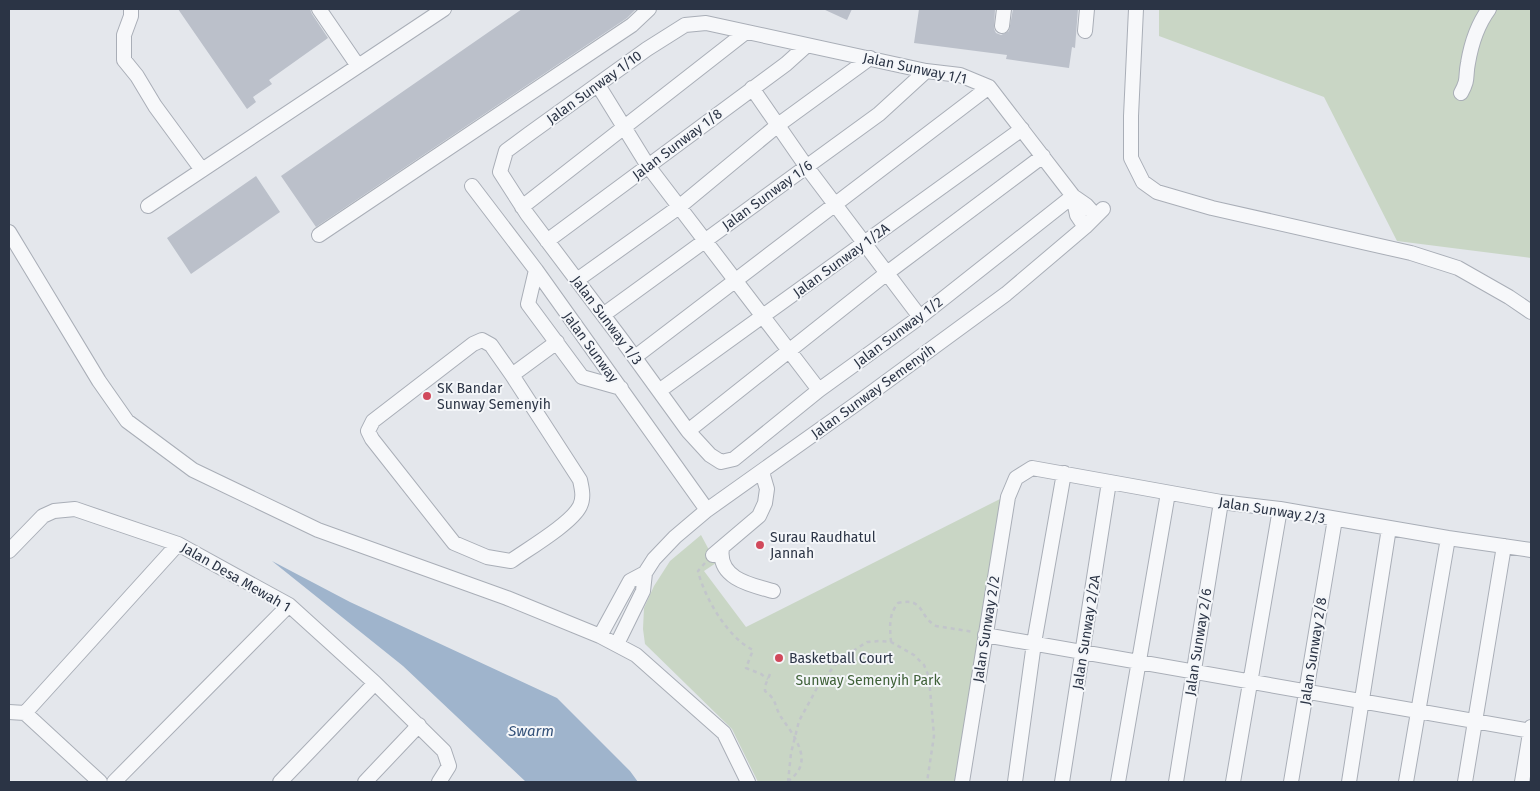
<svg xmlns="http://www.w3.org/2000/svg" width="1540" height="791" font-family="'Fira Sans',sans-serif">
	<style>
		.green { fill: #c9d6c5 }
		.water { fill: #9fb4cc }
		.building { fill: #bbc0ca }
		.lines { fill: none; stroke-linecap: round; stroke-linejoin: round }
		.minor-casing { stroke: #a9aeb7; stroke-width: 16 }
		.path { stroke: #c2c5cb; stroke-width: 2.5; stroke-dasharray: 4 4; stroke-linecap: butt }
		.minor { stroke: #f7f8fa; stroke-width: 14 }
		.poi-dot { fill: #d1495b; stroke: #f4f6f9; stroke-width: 2 }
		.labels { text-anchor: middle; stroke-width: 4; stroke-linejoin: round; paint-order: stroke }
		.street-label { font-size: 14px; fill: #2b3445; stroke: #f4f6f9 }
		.poi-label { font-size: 14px; fill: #2b3445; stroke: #f4f6f9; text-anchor: start }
		.park-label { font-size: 14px; fill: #3f6138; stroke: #f4f6f9 }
		.water-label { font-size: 15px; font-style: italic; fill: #34527a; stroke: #f4f6f9 }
	</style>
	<rect width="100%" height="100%" fill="#e4e7ec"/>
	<path class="green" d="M1159 9H1531V258L1397 241 1324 97 1159 36Z
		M1002 498 958 782H758L732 729 645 644 643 629 644 608 654 586 670 561 701 535 716 563 704 571 746 627Z"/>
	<path class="water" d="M272 561 350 602 557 698 630 771 638 782H526L403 666Z"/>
	<path class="building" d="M178 9H310L312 14 328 38 269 80 272 84 253 97 256 102 247 109Z
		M522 9H636L627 18 316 227 281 176Z
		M823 9H852L847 20Z
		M919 9H995L994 29 996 33 1001 35 1009 31 1013 9H1078L1075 48 1072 47 1069 68 1006 59 1007 55 914 43Z
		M256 176 280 212 191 274 167 238Z"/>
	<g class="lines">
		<g class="minor-casing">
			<path id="minor" d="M131 9V16L124 35V60L137 76 155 106 202 170
				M319 9 358 66
				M1136 9 1131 116V158L1143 182 1157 192 1212 208 1411 253 1458 268 1509 297 1531 312
				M1002 26 1004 9
				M1085 31 1087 9
				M598 85 648 166 819 390
				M752 88 806 166 920 317
				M1461 93C1469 78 1465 78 1468 63 1471 45 1478 24 1489 9
				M472 186 536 270 707 510
				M1073 196 920 317 819 390 734 459 721 462 710 455 688 431 622 340 527 214 500 172 506 151 529 134 647 49 685 25 706 23 926 71 960 75 989 87 1073 196 1086 205 1096 216
				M1073 196 1077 215 1085 227
				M148 206 444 9
				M522 207 746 32
				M9 232 99 381 127 421 193 470 318 530 507 598 600 636 636 655 724 733 748 782
				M319 235 632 25 649 9
				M547 241 786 64 806 46
				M536 270 528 304 582 377 621 388
				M577 280 679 207 778 125 870 58
				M603 315 879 114 926 71
				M482 340 491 345 512 375 580 480C582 489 584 498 580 506 572 523 528 549 511 561L487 557 454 543 372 439 368 431 373 421 473 344Z
				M635 357 989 87
				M512 375 557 342
				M659 391 1022 129
				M688 431 887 273 1043 156
				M722 548C717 578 750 585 773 591
				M9 551 43 516 54 511 75 509 178 544 289 605 375 683 444 751 449 766 439 782
				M713 555 759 516 765 503 767 489 762 472
				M985 635 1531 731
				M600 636 630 581 645 573
				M617 644 643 591 645 573 654 559 675 537 707 510 856 404 1006 294 1085 227 1103 209
				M9 712 25 713 100 782
				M25 713 178 544
				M114 782 289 605
				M280 782 375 683
				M365 782 419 725
				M962 782 1008 497 1016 478 1032 468 1221 502 1280 509 1448 538 1531 550
				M1015 782 1034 643 1064 473
				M1062 782 1109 482
				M1118 782 1168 493
				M1176 782 1221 502
				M1233 782 1280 509
				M1291 782 1335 519
				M1349 782 1389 528
				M1406 782 1448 538
				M1465 782 1504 546
				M1522 782 1531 727"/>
		</g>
		<path class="path" d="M705 563 698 571C704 597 728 638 753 650L746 668 761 674 768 679
			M891 642C890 627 888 616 898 603 925 597 918 616 936 626L974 632
			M770 674 765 686V691C778 701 774 706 781 717 794 736 816 762 788 781
			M788 782 791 753 799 721 817 688 835 665 845 656 867 642 880 641 891 642 914 655 924 665 929 677 934 736 927 782"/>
		<use href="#minor" class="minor"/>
	</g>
	<g class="poi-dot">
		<circle cx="427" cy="396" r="5"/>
		<circle cx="760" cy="545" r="5"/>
		<circle cx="779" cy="658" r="5"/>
	</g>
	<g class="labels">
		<g class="street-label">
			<text transform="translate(915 68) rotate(12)" y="5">Jalan Sunway 1/1</text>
			<text transform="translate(594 87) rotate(-36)" y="5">Jalan Sunway 1/10</text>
			<text transform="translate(677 144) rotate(-37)" y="5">Jalan Sunway 1/8</text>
			<text transform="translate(767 195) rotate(-36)" y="5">Jalan Sunway 1/6</text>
			<text transform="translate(841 260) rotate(-36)" y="5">Jalan Sunway 1/2A</text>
			<text transform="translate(607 320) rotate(53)" y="5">Jalan Sunway 1/3</text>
			<text transform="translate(898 332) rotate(-37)" y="5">Jalan Sunway 1/2</text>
			<text transform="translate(591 347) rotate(54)" y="5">Jalan Sunway</text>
			<text transform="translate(873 391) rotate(-36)" y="5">Jalan Sunway Semenyih</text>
			<text transform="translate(1272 510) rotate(9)" y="5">Jalan Sunway 2/3</text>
			<text transform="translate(236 577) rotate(30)" y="5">Jalan Desa Mewah 1</text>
			<text transform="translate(986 629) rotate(-81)" y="5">Jalan Sunway 2/2</text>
			<text transform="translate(1086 632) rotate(-81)" y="5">Jalan Sunway 2/2A</text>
			<text transform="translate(1198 642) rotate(-81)" y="5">Jalan Sunway 2/6</text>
			<text transform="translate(1313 651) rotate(-81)" y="5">Jalan Sunway 2/8</text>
		</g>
		<g class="poi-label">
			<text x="437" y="393">SK Bandar<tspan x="437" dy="16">Sunway Semenyih</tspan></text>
			<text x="770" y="542">Surau Raudhatul<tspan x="770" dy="16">Jannah</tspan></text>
			<text x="789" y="663">Basketball Court</text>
		</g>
		<g class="park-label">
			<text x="868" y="685">Sunway Semenyih Park</text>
		</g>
		<g class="water-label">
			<text x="531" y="736">Swarm</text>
		</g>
	</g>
	<rect width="1540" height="791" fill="none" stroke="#2b3445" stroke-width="20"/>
</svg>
